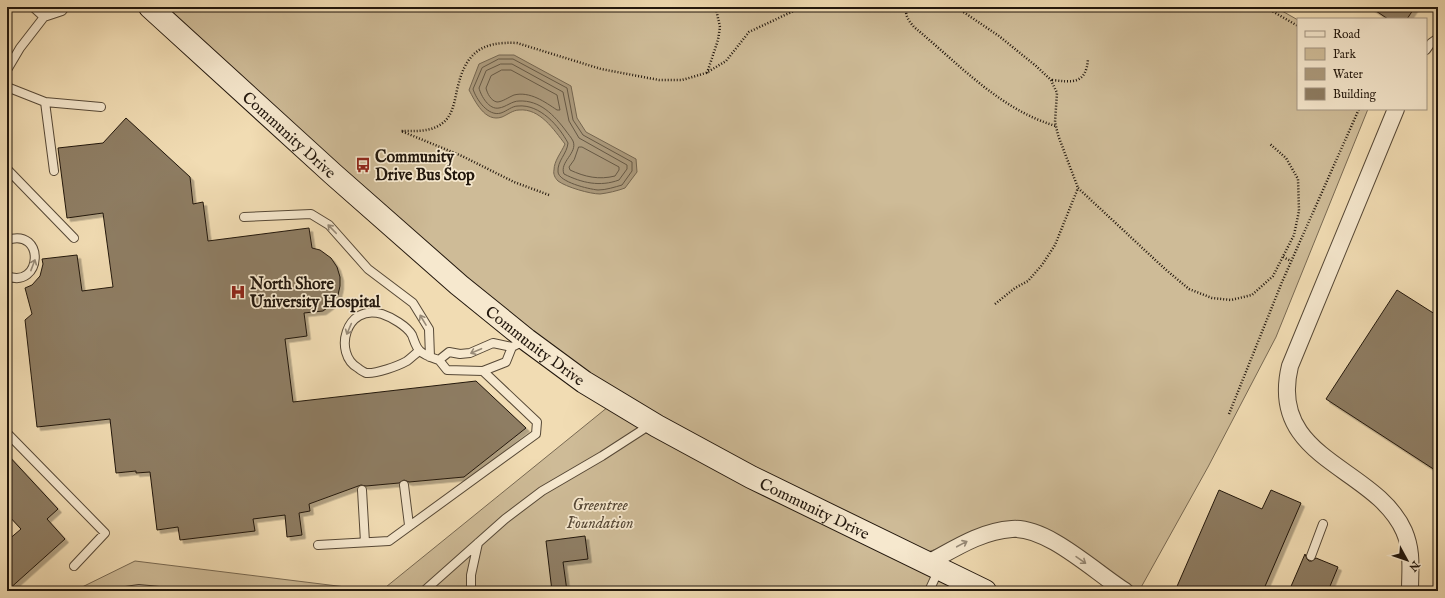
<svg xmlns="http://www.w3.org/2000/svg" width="1445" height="598" font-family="'IM FELL English',serif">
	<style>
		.green { fill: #cebb97; stroke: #786952 }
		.water { fill: #ab997b; stroke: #74654f }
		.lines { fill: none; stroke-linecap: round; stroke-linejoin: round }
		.shore { stroke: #665844; stroke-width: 1 }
		.building { fill: #8e7d63; stroke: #22170d; filter: url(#shadow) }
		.service-casing { stroke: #564836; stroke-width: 10 }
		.minor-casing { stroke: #564836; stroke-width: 18 }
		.secondary-casing { stroke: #22170d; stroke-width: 24 }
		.path { stroke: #22170d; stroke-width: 2.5; stroke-dasharray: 1 2; stroke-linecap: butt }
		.service { stroke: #f6e8ce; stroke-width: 8 }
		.minor { stroke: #f6e8ce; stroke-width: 16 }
		.secondary { stroke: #f6e8ce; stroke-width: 22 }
		.oneway { stroke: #978a77 }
		.labels { text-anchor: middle; stroke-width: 3.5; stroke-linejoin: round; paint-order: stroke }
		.street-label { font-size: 16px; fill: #22170d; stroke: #f6e8ce }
		.poi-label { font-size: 16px; font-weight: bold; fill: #22170d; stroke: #f6e8ce; text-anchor: start }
		.park-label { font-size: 16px; font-style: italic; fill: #564836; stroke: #f6e8ce }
	</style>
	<defs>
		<filter id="shadow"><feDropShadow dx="3.5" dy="3.5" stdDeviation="0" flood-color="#0004"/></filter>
	</defs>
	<rect width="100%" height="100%" fill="#f1dcb3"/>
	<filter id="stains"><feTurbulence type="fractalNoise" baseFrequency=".005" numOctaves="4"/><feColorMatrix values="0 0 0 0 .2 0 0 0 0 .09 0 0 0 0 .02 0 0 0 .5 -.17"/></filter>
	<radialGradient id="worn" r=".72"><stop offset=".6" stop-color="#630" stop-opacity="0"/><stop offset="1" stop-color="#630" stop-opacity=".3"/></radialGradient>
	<path class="green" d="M150 7H1275L1298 20V109H1368L1276 337 1208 467 1139 591H1129L1055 540 993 531 915 556 991 591H381L619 398 522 332Z
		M135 561 378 591H74Z"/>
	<path class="water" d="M499 55H514L571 86 577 118 586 132 636 159 637 172 625 188C617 191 608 193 600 194 590 194 566 187 558 181 555 178 553 174 554 170 554 161 561 153 565 144 554 130 540 108 519 110 513 110 507 115 502 117 485 123 475 101 469 90L479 64Z"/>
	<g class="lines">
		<path class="shore" d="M499 59H513L567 88 573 120 583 135 632 162V171L622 185C615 187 606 190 598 190 588 189 559 182 558 172 557 161 567 154 568 143 559 126 540 104 518 106 512 106 507 111 501 113 488 117 476 99 473 89L482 68Z
			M501 64H512L563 92 569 121 579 138 627 165V169L619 180C600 187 582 183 564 174 559 162 578 153 573 141 571 137 568 134 566 131 554 115 540 100 519 101 512 101 506 107 499 108 489 110 481 96 479 88L486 71Z
			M502 70H511L557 95 560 110H557C545 102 530 91 514 95 509 97 502 102 497 102 491 101 487 93 486 88L491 76Z
			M579 147H582L619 167V170L615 176C599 180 585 177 570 170L569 167 574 160Z"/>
	</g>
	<path class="building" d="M1370 7H1415L1407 19H1388Z
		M126 118 190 177 193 204 203 202 208 241 309 228 312 248 320 250 331 258 337 267 340 277V286L338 295 331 305 323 311 304 313 307 336 285 339 293 402 476 381 526 428 464 477 409 482 404 480 399 483 366 486 361 485 309 504 310 511 299 513 302 535 287 537 285 515 253 519 255 531 180 540 178 527 157 530 150 472 136 473V471L116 473 110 419 37 427 25 320 32 314 25 288 32 285 40 276 43 264 42 259 77 255 82 291 113 287 103 213 67 218 58 148 103 143Z
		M1397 290 1438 316V472L1326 399Z
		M7 454 58 509 47 519 65 539 7 591V541L21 529 7 514Z
		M1219 490 1262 509 1271 490 1301 503 1263 591H1175Z
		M585 536 588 559 563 562 567 591H552L546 541Z
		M1305 554 1307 559 1309 561H1312L1316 558 1338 567 1328 591H1289Z"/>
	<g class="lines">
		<g class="service-casing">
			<path id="service" d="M33 7 44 17
				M44 17 62 11 65 7
				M1426 50 1431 43 1438 38
				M7 70 20 48 44 17 46 7
				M7 87 45 102 54 171
				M45 102 101 107
				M7 169 74 238
				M244 217 311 214 329 225 368 269 413 303 429 329 430 357
				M7 240C46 227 42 290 7 276
				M512 347 493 343 470 353 460 354 449 352 439 360 447 370 483 371 506 362 512 347 526 340
				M419 351C415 354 411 358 407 361 398 366 376 374 366 373 364 372 360 370 358 368 333 354 345 303 382 314 391 317 407 326 412 335 414 340 416 348 420 351 425 356 433 358 439 360
				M7 433 105 533 74 566
				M404 485 409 525
				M362 490 365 542
				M318 545 389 541 536 434 537 422 483 371
				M1311 556 1323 524
				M126 591 139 589 159 591
				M424 591 505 519 542 491 602 456 650 425
				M471 591V575L478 543
				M929 591 939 569"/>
		</g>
		<g class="minor-casing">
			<path id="minor" d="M1396 109 1290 366C1267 460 1375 466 1404 531 1413 552 1410 569 1410 591
				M928 563C954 549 981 531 1012 529 1047 526 1096 573 1125 591"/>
		</g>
		<g class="secondary-casing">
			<g id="secondary">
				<path id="s1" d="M150 7 333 174 459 285 527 340 584 382 657 426 751 477 985 591"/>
			</g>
		</g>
		<path class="path" d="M891 7 906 9
			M907 7C904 15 909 21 914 27 958 63 1000 110 1056 126
			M956 7 999 36 1036 66 1051 80 1057 93 1055 122 1058 135 1078 188
			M1265 7 1298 26
			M707 73 718 40 720 27 716 9 714 7
			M1052 80C1072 82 1086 85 1088 59
			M549 195 514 182 462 156 401 131C414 131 427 132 438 126 452 119 454 104 457 90 465 54 480 41 517 43L601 69 659 80H682L706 73 726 61 749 32 802 7
			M1283 257 1291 261
			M995 304 1015 288 1028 281 1042 265 1055 245 1078 188 1165 269 1189 289 1212 298 1231 300 1252 295 1273 276 1294 235 1299 211 1298 179 1286 158 1270 144
			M1229 414 1282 282 1359 109"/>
		<use href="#service" class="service"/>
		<use href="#minor" class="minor"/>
		<use href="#secondary" class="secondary"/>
	</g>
	<defs><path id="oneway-shaft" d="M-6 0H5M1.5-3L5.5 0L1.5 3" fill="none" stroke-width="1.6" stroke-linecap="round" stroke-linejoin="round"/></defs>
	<g class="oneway">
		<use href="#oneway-shaft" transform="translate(332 229) rotate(-134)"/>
		<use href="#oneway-shaft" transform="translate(33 265) rotate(-69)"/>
		<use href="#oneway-shaft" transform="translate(423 320) rotate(-121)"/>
		<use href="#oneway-shaft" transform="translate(349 329) rotate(113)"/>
		<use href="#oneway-shaft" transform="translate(476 351) rotate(157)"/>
		<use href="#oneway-shaft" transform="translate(962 544) rotate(-28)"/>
		<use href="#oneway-shaft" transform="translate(1081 560) rotate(35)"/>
	</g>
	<defs>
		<g id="bus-bare" transform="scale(1.2)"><path d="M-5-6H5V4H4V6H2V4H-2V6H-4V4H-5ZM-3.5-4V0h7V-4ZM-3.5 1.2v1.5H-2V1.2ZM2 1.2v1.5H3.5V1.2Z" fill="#8f2418" stroke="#f6e8ce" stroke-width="2.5" paint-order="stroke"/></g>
		<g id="hospital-bare" transform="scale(1.2)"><path d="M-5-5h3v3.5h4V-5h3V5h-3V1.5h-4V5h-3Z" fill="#8f2418" stroke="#f6e8ce" stroke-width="2.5" paint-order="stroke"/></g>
	</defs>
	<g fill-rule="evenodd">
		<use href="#bus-bare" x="363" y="165"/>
		<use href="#hospital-bare" x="238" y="292"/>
	</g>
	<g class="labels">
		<g class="street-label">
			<text dy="6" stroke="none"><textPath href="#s1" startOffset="189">Community Drive</textPath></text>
			<text dy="6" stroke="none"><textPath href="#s1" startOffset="513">Community Drive</textPath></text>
			<text dy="6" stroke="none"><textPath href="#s1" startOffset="837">Community Drive</textPath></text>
		</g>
		<g class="poi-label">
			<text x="375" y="162">Community<tspan x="375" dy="18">Drive Bus Stop</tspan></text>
			<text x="250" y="289">North Shore<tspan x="250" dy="18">University Hospital</tspan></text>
		</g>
		<g class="park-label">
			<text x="600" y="510">Greentree<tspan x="600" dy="18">Foundation</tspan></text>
		</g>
	</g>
	<rect width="1445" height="598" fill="none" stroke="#f1dcb3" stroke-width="24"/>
	<rect x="8" y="8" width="1429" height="582" fill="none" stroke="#22170d" stroke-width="2"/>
	<rect x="12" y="12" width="1421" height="574" fill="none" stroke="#22170d"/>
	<rect x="1297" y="18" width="130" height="92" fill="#f6e8ce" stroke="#a19481"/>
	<rect x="1305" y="31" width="20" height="6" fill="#f6e8ce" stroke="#a19481"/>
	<text x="1333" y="38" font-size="12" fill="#22170d">Road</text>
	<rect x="1305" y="48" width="20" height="12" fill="#cebb97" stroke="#a19481"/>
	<text x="1333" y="58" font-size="12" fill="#22170d">Park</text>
	<rect x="1305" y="68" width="20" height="12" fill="#ab997b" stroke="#a19481"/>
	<text x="1333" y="78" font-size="12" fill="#22170d">Water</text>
	<rect x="1305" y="88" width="20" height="12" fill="#8e7d63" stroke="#a19481"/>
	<text x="1333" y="98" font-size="12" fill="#22170d">Building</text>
	<g transform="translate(1407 560) rotate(130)" stroke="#f6e8ce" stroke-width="3" paint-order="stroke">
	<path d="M0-3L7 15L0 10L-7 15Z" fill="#22170d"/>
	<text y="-6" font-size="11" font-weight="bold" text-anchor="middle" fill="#22170d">N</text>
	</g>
	<rect width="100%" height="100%" filter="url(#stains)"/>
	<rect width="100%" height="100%" fill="url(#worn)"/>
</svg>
